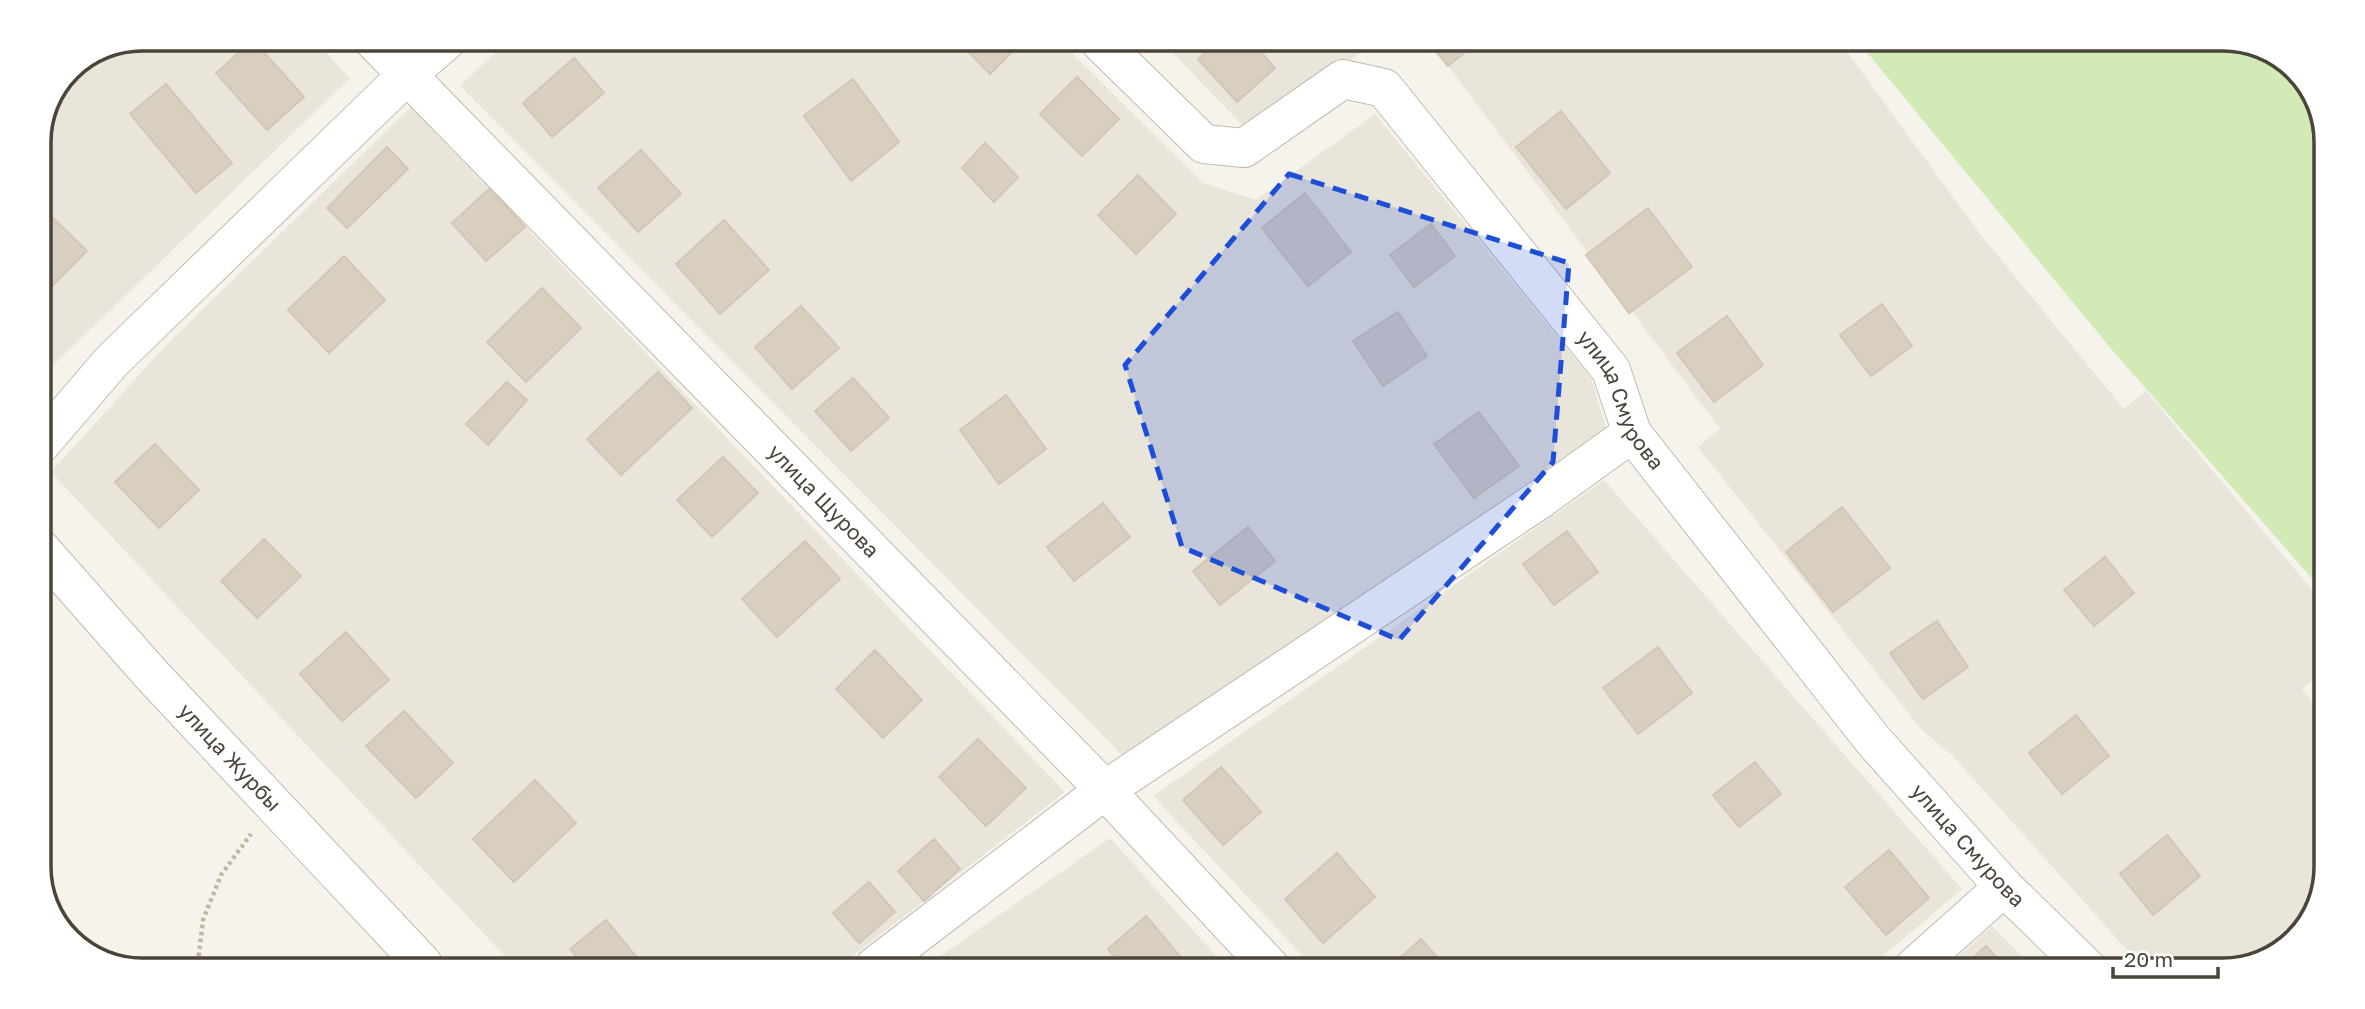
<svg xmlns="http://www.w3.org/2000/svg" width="2365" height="1009" font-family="'Golos Text',sans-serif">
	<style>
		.residential { fill: #eae5da }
		.green { fill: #d2eab5 }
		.building { fill: #d8cfc1; stroke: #d3c7b4; stroke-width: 2 }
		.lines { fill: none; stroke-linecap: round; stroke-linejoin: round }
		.minor-casing { stroke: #c2bbae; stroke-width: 40 }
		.path { stroke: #c4b79f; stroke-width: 4.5; stroke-dasharray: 3.5 3.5; stroke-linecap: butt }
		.minor { stroke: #fff; stroke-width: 38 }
		.rail { stroke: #9a9a9a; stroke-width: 5; stroke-dasharray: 9 9; stroke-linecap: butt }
		.marked { fill: #1d4ed8; fill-opacity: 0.2; stroke: #1d4ed8; stroke-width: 5; stroke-dasharray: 14 9; stroke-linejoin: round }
		.labels { text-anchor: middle; stroke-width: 5; stroke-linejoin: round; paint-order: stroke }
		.street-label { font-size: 21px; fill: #4b4439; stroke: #fff }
		.rim { fill: none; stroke: #4b4439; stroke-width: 3.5 }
	</style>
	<rect width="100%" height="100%" fill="#f6f3ec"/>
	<path class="residential" d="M142 39H313L350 78 39 379V135L69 68Z
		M509 40 1061 42 1203 183 1256 200 1375 114 1591 378 1607 431 1122 755 460 86Z
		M1162 42 1373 43 1251 134Z
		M1431 43 1842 45 1980 234 2124 409 2146 391 2322 602 2321 673 2302 689 2321 713 2319 907 2281 953 2224 970H2145L1953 756 1921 729 1698 447 1720 429Z
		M411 107 1065 792 841 965 512 964 51 472 168 343Z
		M1604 480 1962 889 1868 969 1313 967 1153 796Z
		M1110 838 1226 967 926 966Z
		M1992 926 2036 970 1945 969Z"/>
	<path class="green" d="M1861 45 2263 46 2305 79 2326 135 2322 590 2113 351Z"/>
	<path class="building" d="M253 40 304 97 267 130 216 73Z
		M958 41 1022 42 990 74Z
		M1217 42 1253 43 1275 68 1237 102 1198 59Z
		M1429 43H1476L1448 66Z
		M574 58 604 93 552 137 523 103Z
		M1077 77 1119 119 1082 156 1040 114Z
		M853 79 899 142 851 181 804 116Z
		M166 84 232 163 196 193 130 114Z
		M1561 111 1610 173 1566 209 1516 147Z
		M985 143 1018 177 994 202 962 168Z
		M387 147 408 169 347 228 327 208Z
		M641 150 681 194 638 232 598 188Z
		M1138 175 1176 214 1136 254 1098 215Z
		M490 188 525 227 486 261 452 223Z
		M1305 193 1351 252 1308 286 1262 228Z
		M1648 208 1692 267 1629 313 1586 255Z
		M53 218 87 251 39 299V233Z
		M724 220 769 270 720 314 676 264Z
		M1431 224 1455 256 1414 287 1390 255Z
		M344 256 385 300 329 353 288 310Z
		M542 288 581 328 526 382 487 342Z
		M1882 304 1912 346 1871 376 1840 335Z
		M801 306 839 348 792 389 755 347Z
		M1398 312 1427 356 1383 386 1353 341Z
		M1727 316 1763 365 1714 402 1677 353Z
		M658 372 692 408 621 475 587 439Z
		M853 378 889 418 851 451 815 411Z
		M507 382 527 400 488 445 466 424Z
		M1006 395 1046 449 999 484 960 430Z
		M1479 412 1519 466 1474 498 1434 444Z
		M155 444 199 490 159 528 115 482Z
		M723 457 758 493 712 537 677 500Z
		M1103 503 1130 537 1074 581 1047 547Z
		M1842 507 1890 568 1833 612 1786 552Z
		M1248 527 1275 561 1220 605 1193 571Z
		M1567 531 1598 572 1554 605 1523 564Z
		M264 539 301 576 257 618 221 581Z
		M805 541 840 579 777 637 742 599Z
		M2105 557 2134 593 2094 626 2064 590Z
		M1937 621 1968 667 1923 699 1890 653Z
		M346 632 389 680 342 721 300 674Z
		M1658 647 1692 693 1638 734 1603 688Z
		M875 650 922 700 883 738 836 689Z
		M404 711 453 763 416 798 366 746Z
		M2076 715 2109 756 2062 794 2029 753Z
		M978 739 1026 788 986 826 939 777Z
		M1755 762 1781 794 1739 827 1713 795Z
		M1221 767 1261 812 1223 845 1183 800Z
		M535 780 576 823 514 882 473 839Z
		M2167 835 2200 876 2153 915 2120 874Z
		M934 839 960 869 924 901 898 871Z
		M1889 850 1929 898 1886 935 1845 887Z
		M1337 853 1375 897 1323 943 1285 899Z
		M869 882 895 912 859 943 833 913Z
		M1146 916 1189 967H1123L1108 949Z
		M606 920 643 965H583L570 949Z
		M1421 939 1447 968 1390 967Z
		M1986 946 2008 970H1960Z
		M2265 950 2271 956 2252 962Z"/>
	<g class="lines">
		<g class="minor-casing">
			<g id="minor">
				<path id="s1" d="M372 39 1105 790 1270 967"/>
				<path id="s2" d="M1100 42 1204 144 1244 148 1343 79 1384 88 1611 370 1632 433 1873 740 2004 887 2089 970"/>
				<path d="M39 446 112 361 407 75 447 40"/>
				<path id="s3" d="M39 547 150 673 423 964"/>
				<path d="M875 966 1105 790 1539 500 1632 433"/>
				<path d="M1912 969 2004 887"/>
			</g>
		</g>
		<path class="path" d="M198 963 203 920 221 875 251 834"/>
		<use href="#minor" class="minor"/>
		<path class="rail" d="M57 924 72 940"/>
	</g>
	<path class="marked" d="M1289 174 1569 263 1553 462 1399 640 1182 547 1125 365Z"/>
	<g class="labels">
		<g class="street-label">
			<text dy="7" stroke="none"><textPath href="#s2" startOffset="742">улица Смурова</textPath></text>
			<text dy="7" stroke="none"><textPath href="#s1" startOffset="646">улица Щурова</textPath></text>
			<text dy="7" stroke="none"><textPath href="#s3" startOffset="284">улица Журбы</textPath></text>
			<text dy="7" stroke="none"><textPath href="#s2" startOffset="1309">улица Смурова</textPath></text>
		</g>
	</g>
	<path d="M0 0H2365V1009H0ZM142 51H2223A91 91 0 0 1 2314 142V867A91 91 0 0 1 2223 958H142A91 91 0 0 1 51 867V142A91 91 0 0 1 142 51Z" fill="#fff" fill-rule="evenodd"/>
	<path class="rim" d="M142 51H2223A91 91 0 0 1 2314 142V867A91 91 0 0 1 2223 958H142A91 91 0 0 1 51 867V142A91 91 0 0 1 142 51Z"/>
	<path d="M2113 967v10h105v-10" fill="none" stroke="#4b4439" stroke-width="3.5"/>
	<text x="2124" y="967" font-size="21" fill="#4b4439" stroke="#ffffff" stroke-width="5" paint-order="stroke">20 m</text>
</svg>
